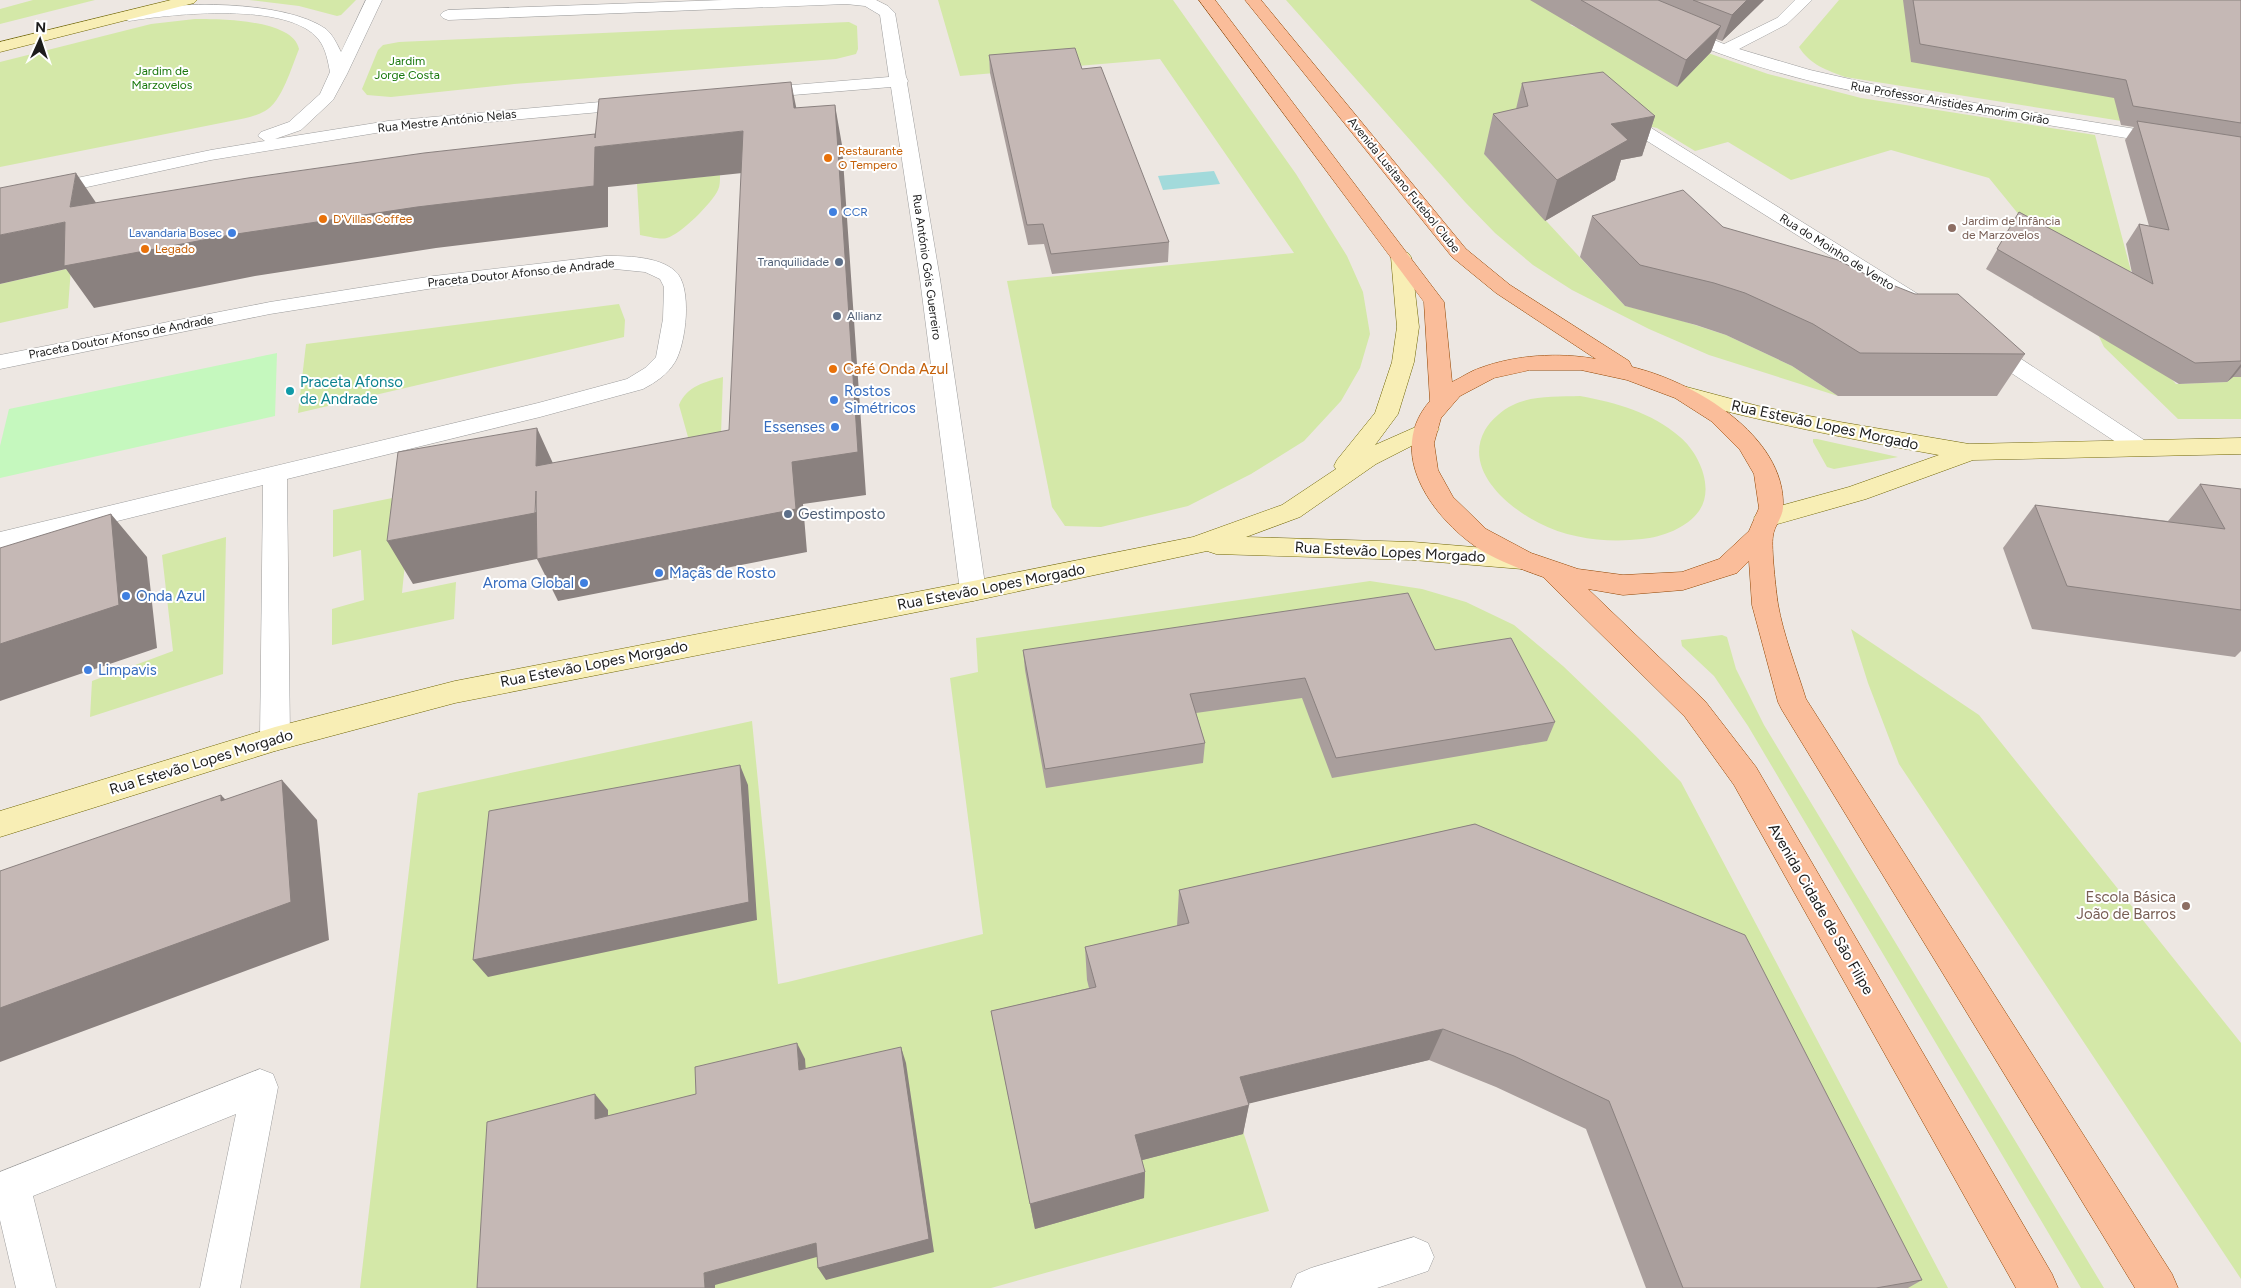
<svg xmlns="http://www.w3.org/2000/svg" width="2241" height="1288" font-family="Figtree,sans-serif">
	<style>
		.grass { fill: #d4e8a8 }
		.park { fill: #c5f8be }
		.water { fill: #a2dadb }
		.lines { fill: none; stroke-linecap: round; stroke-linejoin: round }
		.lane-casing { stroke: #9d9d9d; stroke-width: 1 }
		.street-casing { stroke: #9d9d9d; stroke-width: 1 }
		.secondary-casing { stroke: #706606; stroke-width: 1 }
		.primary-casing { stroke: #924502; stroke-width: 1 }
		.lane { fill: #fff; fill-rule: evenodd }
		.street { fill: #fff; fill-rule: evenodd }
		.secondary { fill: #f8eeb5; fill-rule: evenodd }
		.primary { fill: #fabd9a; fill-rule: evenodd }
		.wall { fill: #a99e9c }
		.shaded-wall { fill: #8a817f }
		.building { fill: #c5b8b5; stroke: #8a817f }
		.food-dot { fill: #e8710a; stroke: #fff; stroke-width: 2 }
		.shop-dot { fill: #3f7fe0; stroke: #fff; stroke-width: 2 }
		.education-dot { fill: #8d6e63; stroke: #fff; stroke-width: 2 }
		.service-dot { fill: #5c6f8a; stroke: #fff; stroke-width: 2 }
		.culture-dot { fill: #0f9aa8; stroke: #fff; stroke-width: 2 }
		.labels { text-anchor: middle; stroke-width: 4; stroke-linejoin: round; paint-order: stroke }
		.far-park-label { font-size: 12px; fill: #1a780d; stroke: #fff }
		.far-street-label { font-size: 12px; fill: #1c1c1c; stroke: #fff }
		.far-food-label { font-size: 12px; fill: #c56008; stroke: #fff; text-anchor: start }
		.far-shop-label { font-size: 12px; fill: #366cbe; stroke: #fff; text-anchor: start }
		.far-education-label { font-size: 12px; fill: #785e54; stroke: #fff; text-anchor: start }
		.far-service-label { font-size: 12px; fill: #4e5e75; stroke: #fff; text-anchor: end }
		.food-label { font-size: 15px; fill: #c56008; stroke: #fff; text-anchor: start }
		.culture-label { font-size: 15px; fill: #0d838f; stroke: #fff; text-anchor: start }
		.shop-label { font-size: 15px; fill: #366cbe; stroke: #fff; text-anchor: start }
		.street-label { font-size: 15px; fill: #1c1c1c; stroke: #fff }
		.service-label { font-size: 15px; fill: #4e5e75; stroke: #fff; text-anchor: start }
		.education-label { font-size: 15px; fill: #785e54; stroke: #fff; text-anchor: end }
	</style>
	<rect width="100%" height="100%" fill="#ede7e2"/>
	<path class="grass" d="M33 0H95L0 24V9Z
		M249 0H356L341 15 337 16 299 6Z
		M938 0H1173L1296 174 1347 256 1363 292 1370 334 1360 368 1341 401 1304 441 1251 474 1188 506 1101 527 1065 526 1052 507 1007 281 1294 253 1160 59 960 76Z
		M1286 0H1556L1595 13 1570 25 1642 54 1671 40 1768 74 1861 98 2095 135 2131 271 2069 276 1989 178 1891 150 1791 180 1728 142 1695 151 1657 128 1614 119 1484 154 1625 306 1664 315 1726 335 1792 366 1838 396 1709 355 1649 329 1572 290 1533 265 1495 233 1465 202Z
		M1839 0H2215L2241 140 1845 77C1827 70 1810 65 1799 47Z
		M195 19C219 19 293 19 299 49 292 66 282 102 265 111 254 117 243 119 231 121L0 167V62L151 24Z
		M849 22 857 26 858 49 856 54 836 59 514 84 391 97 367 95 362 89 378 50 383 45 399 42Z
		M720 175C720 180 720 186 718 190 712 203 681 234 667 238 660 240 647 236 640 235L637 184Z
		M71 268 68 308 0 323V284Z
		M2080 297 2154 360 2176 384 2227 382 2233 377H2241V419H2178L2104 347Z
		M619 304 625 320 624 337 298 413 306 344Z
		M723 377 720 463 697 469 679 405C687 386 705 382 723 377Z
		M1580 396C1617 403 1651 412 1680 437 1699 453 1715 488 1699 511 1687 528 1662 537 1642 539 1608 543 1570 539 1539 523 1507 507 1463 469 1485 430 1491 420 1502 410 1513 405 1533 395 1558 397 1580 396Z
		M1813 439H1817L1898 457 1834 469 1827 467 1813 442Z
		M412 494 402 593 456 582 454 619 332 645V609L364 600 361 550 333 557V510Z
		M226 537 223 674 90 717 92 681 173 651 162 555Z
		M1370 581 1422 589 1466 602 1514 625 1563 666 1638 738 1681 782 1948 1288H1875L1719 968 1186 957 1269 1211 991 1288H360L418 793 752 721 778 984 788 982 983 934 950 678 978 672 976 638Z
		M1851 629 1979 715 2241 1043V1279L1899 764 1868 683Z
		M1722 635 1727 637 1736 669 1764 725 2104 1288H2081L1748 726 1714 676 1682 646 1681 640Z"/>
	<path class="park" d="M277 353 275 416 0 478V446L9 409Z"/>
	<path class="water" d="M1214 171 1220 184 1163 190 1158 176Z"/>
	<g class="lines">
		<g class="lane-casing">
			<path id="lane" d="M260 1069 273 1074 278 1087 240 1288H200L236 1114 33 1196 56 1288H16L0 1220V1172Z"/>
		</g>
		<g class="street-casing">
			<path id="street" d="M366 0H382L347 74 333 100 301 130 275 139 388 121 634 99 640 100 643 104 640 108 634 109 388 131 211 160 0 206V194L211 150 265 141 258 136 261 132 289 122 320 94 330 72C328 62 326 49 319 40 290 1 172 14 129 21L124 19 121 16 124 13C173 0 285 0 326 29 333 35 337 44 341 52Z
				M723 0H876L888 6 895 13 906 77 908 81 907 83 940 279 986 591 982 598 973 601 964 598 960 591 920 279 891 87 757 98 751 97 749 93 751 89 757 88 889 77 880 15 865 6 846 4 448 20 443 18 440 15 443 12 448 10Z
				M1605 0H1625L1665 20 1724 44 1777 18 1795 0H1812L1787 24 1739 49 1810 70 1907 92 2241 146V156C2166 145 2092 132 2017 120 1910 103 1801 86 1700 46 1669 33 1638 19 1608 3Z
				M1634 120 1640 121 1921 296 1924 300 1921 304 1914 306 1907 304 1628 129 1625 125 1628 121Z
				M605 256C626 256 658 256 675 271 693 286 686 344 675 362 667 375 656 382 643 389L540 417 287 479 290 739 285 747 275 751 265 747 260 739 263 485 0 550V532L538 403 627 379 645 368 656 357 663 319 664 287 660 279 645 272 605 268 434 288 270 314 0 369V355L270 302 434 276Z
				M1986 339 1994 341 2147 442 2151 447 2147 452 2139 455 2131 452 1978 351 1975 346 1978 341Z
				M1414 1237 1428 1243 1434 1257 1428 1271 1377 1288H1291L1297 1274 1311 1268Z"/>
		</g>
		<g class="secondary-casing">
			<path id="secondary" d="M171 0H197L194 3 0 52V42Z
				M1401 251 1408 253 1411 257 1419 327 1414 362 1398 414 1375 445 1427 422 1435 424 1439 429 1435 434 1376 464 1300 517 1246 537 1413 542 1522 551 1531 553 1535 560 1531 567 1522 569 1413 560 1216 554 1207 551 973 601 455 703 275 751 0 837V811L275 727 455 681 973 581 1193 537 1282 505 1336 469 1334 466 1337 460 1375 413 1392 362 1397 327 1391 257 1394 253Z
				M1683 386 1758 406 1840 422 1969 444 2241 438V454L1973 460 1866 499 1767 527 1758 524 1754 518 1758 512 1849 487 1939 455C1850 439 1762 422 1675 398L1672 393 1675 388Z"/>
		</g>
		<g class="primary-casing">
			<path id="primary" d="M1199 0H1215L1444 302 1452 382C1461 378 1470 371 1480 368 1515 355 1559 352 1596 359L1496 293 1452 257 1245 0H1261L1466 249 1510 285 1629 361 1632 367C1692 381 1786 435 1783 507 1783 517 1774 526 1773 536 1771 547 1776 591 1778 604 1783 634 1797 670 1806 699L2172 1274 2178 1288H2135L1782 710 1778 702 1752 605 1749 561 1737 573 1683 590 1623 595 1588 589 1705 701 1756 767 2052 1274 2058 1288H2016L1734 785 1685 717 1543 577C1518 568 1489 558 1468 541 1426 508 1388 449 1430 401L1424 302ZM1530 370H1581L1627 380 1675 398 1711 421 1740 450 1754 474 1759 508 1749 531 1719 559 1682 572 1623 575 1578 569 1531 553 1486 529 1453 497 1438 470 1434 443 1441 418 1460 396 1494 378Z"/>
		</g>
		<use href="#lane" class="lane"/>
		<use href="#street" class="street"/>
		<use href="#secondary" class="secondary"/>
		<use href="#primary" class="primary"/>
	</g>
	<path class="wall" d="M1530 0H1764L1722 41 1716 39 1711 52 1677 87Z
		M1903 0H2241V377H2233L2227 382 2179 384 1986 269 2019 212 2132 273 2126 244 2139 224 2149 226 2125 140 2134 127 2121 125 2114 98 1911 62Z
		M989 55 1082 69 1169 242 1168 262 1052 274 1044 244 1028 245 990 73Z
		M1522 83 1655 116 1642 156 1621 160 1615 180 1545 221 1484 154 1493 114 1516 109Z
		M1592 216 1723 227 2025 354 1997 396H1838L1792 366 1726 335 1696 325 1625 306 1580 257Z
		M2200 484 2241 489V651L2235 657 2032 629 2003 548 2035 505 2168 521Z
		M1023 650H1435L1555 722 1547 741 1332 778 1302 698 1196 713 1205 743 1203 763 1046 788 1025 670Z
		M1475 824 1922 1280 1908 1288H1646L1586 1129 1496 1087 1429 1060 1249 1103 1243 1134 1142 1160 1145 1172 1144 1198 1035 1229 991 1011 1089 988 1087 980 1085 947 1177 926 1179 890Z"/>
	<path class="shaded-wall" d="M1747 0H1764L1722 41 1732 15Z
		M1721 26 1711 52 1677 87 1686 60Z
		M791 82 799 121 794 108Z
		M835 105 842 145 866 495 803 504 807 552 558 601 537 559 413 584 387 541 792 462Z
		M1655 116 1642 156 1621 160 1615 180 1545 221 1557 180 1611 124Z
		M743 131 752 172 608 187V227L436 248 255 276 94 308 66 269 0 284V235L65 222 595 147Z
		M76 173 103 213 70 207Z
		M2241 364V367L2233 377 2227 382Z
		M537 428 556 470 536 466Z
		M111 514 147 557 157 648 0 701V644Z
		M740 765 748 785 757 920 488 977 473 960Z
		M282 780 317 820 329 940 0 1062V1008Z
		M221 795 259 834 221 801Z
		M1443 1029 1429 1060 1235 1107 1240 1077Z
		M797 1043 805 1059 807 1086 799 1070Z
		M901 1047 906 1063 934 1252 826 1280 818 1268Z
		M595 1094 608 1110V1134L595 1119Z
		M1249 1105 1243 1134 1135 1162V1135Z
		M1145 1172 1144 1198 1035 1229 1030 1204Z
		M816 1243 824 1255 715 1285V1288H705L704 1273Z"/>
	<path class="building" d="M1581 0H1658L1721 26 1686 60Z
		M1693 0H1747L1732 15Z
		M1913 0H2241V123L2133 106 2126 80 1920 44Z
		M1075 48 1082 69 1101 67 1169 242 1051 254 1043 224 1027 225 989 55Z
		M1603 72 1655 116 1611 124 1628 140 1557 180 1493 114 1528 106 1522 83Z
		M791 82 794 108 835 105 858 452 792 462 796 509 537 559 536 491 535 513 387 541 398 452 537 428 536 466 729 430 743 131 595 147 594 186 417 207 230 235 64 266 65 222 0 235V188L76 173 70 207 248 178 424 153 595 134V138L599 99Z
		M2137 121 2241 137V361L2195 363 1997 249 2019 212 2153 284 2139 224 2169 230Z
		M1683 190 1723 227 1838 260 1865 274 1915 294H1958L2025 354 1860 353 1813 324 1745 293 1714 283 1640 265 1592 216Z
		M2200 484 2241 489V610L2067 586 2035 505 2225 529Z
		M111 514 119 605 0 644V548Z
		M1408 593 1435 650 1511 638 1555 722 1336 758 1305 678 1190 694 1205 743 1045 769 1023 650Z
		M740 765 749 902 473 960 489 811Z
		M282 780 291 902 0 1008V871L221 795V801Z
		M1475 824 1745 935 1922 1280 1876 1288H1683L1609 1101 1514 1056 1443 1029 1240 1077 1249 1105 1135 1135 1145 1172 1030 1204 991 1011 1096 987 1085 947 1189 923 1179 890Z
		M797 1043 799 1070 901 1047 929 1239 818 1268 816 1243 704 1273 705 1288H477L487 1122 595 1094V1119L696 1094 695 1067Z"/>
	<g class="food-dot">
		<circle cx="828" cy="158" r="5"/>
		<circle cx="323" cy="219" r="5"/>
		<circle cx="145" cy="249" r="5"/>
		<circle cx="833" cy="369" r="5"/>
	</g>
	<g class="shop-dot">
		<circle cx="833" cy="212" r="5"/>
		<circle cx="232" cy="233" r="5"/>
		<circle cx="834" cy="400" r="5"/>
		<circle cx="835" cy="427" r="5"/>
		<circle cx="659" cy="573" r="5"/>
		<circle cx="584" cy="583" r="5"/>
		<circle cx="126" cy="596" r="5"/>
		<circle cx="88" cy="670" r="5"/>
	</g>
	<g class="education-dot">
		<circle cx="1952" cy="228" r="5"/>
		<circle cx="2186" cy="906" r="5"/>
	</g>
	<g class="service-dot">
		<circle cx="839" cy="262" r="5"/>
		<circle cx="837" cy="316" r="5"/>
		<circle cx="788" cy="514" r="5"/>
	</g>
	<circle class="culture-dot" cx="290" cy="391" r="5"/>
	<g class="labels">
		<g class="far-park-label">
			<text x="407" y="65">Jardim<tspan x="407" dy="14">Jorge Costa</tspan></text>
			<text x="162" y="75">Jardim de<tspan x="162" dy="14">Marzovelos</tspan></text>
		</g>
		<g class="far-street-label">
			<text transform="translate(1950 103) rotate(10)" y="4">Rua Professor Aristides Amorim Girão</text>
			<text transform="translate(447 121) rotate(-6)" y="4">Rua Mestre António Nelas</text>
			<text transform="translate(1404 185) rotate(51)" y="4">Avenida Lusitano Futebol Clube</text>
			<text transform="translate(1837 252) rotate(32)" y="4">Rua do Moinho de Vento</text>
			<text transform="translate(927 267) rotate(82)" y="4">Rua António Góis Guerreiro</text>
			<text transform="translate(521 273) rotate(-6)" y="4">Praceta Doutor Afonso de Andrade</text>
			<text transform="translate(121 337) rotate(-11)" y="4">Praceta Doutor Afonso de Andrade</text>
		</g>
		<g class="far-food-label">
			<text x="838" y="155">Restaurante<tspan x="838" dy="14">O Tempero</tspan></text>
			<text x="333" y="223">D'Villas Coffee</text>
			<text x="155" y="253">Legado</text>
		</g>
		<g class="far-shop-label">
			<text x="843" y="216">CCR</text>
			<text x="222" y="237" text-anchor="end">Lavandaria Bosec</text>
		</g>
		<g class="far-education-label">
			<text x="1962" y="225">Jardim de Infância<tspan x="1962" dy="14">de Marzovelos</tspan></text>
		</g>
		<g class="far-service-label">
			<text x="829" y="266">Tranquilidade</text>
			<text x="847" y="320" text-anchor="start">Allianz</text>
		</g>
		<g class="food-label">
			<text x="843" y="374">Café Onda Azul</text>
		</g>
		<g class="culture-label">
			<text x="300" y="387">Praceta Afonso<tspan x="300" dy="17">de Andrade</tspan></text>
		</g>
		<g class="shop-label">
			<text x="844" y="396">Rostos<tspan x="844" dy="17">Simétricos</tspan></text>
			<text x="825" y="432" text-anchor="end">Essenses</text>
			<text x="669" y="578">Maçãs de Rosto</text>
			<text x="574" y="588" text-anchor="end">Aroma Global</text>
			<text x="136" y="601">Onda Azul</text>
			<text x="98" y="675">Limpavis</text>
		</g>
		<g class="street-label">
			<text transform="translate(1825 425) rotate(12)" y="5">Rua Estevão Lopes Morgado</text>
			<text transform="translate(1390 552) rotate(3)" y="5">Rua Estevão Lopes Morgado</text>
			<text transform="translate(991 587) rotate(-11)" y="5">Rua Estevão Lopes Morgado</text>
			<text transform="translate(594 664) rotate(-11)" y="5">Rua Estevão Lopes Morgado</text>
			<text transform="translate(201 762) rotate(-17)" y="5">Rua Estevão Lopes Morgado</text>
			<text transform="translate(1821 909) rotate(60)" y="5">Avenida Cidade de São Filipe</text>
		</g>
		<g class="service-label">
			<text x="798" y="519">Gestimposto</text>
		</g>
		<g class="education-label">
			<text x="2176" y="902">Escola Básica<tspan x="2176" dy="17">João de Barros</tspan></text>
		</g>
	</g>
	<g transform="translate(40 40) rotate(3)" stroke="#ffffff" stroke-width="4" paint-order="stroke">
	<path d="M0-4L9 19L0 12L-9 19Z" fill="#1c1c1c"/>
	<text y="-8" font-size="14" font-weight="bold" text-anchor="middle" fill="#1c1c1c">N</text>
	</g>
</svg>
